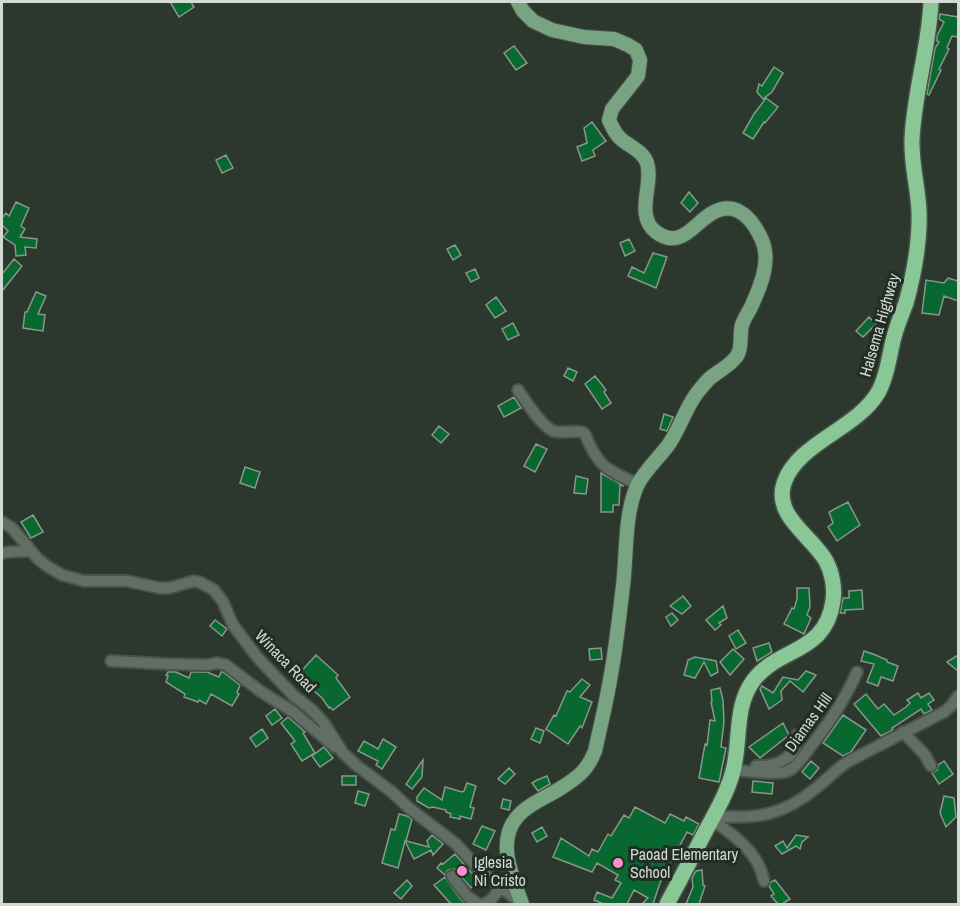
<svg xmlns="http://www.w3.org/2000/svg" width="960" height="906" font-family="'Archivo Narrow',sans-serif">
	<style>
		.building { fill: #08682f; stroke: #89978b; stroke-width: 1.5 }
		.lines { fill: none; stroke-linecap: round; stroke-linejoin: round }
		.minor-casing { stroke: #49534b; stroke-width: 14 }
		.major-casing { stroke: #49534b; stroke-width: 16 }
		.highway-casing { stroke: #49534b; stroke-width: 18 }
		.minor { stroke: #616e63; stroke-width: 10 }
		.major { stroke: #79a482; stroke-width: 14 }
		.highway { stroke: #89c896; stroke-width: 15 }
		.poi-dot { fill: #f890cb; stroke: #222e24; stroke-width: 2 }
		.labels { text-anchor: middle; stroke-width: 6; stroke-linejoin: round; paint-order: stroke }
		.street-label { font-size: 16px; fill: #d2dad3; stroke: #222e24 }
		.poi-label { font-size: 16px; fill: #d2dad3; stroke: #222e24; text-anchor: start }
	</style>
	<rect width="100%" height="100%" fill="#2c382e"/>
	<path class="building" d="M170 2H191L194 7 179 17Z
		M940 14 958 17V37L952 36 947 48 949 49 939 69 941 70 929 95 927 94 935 48 939 42 937 41V36L944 22 939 19Z
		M514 46 527 63 516 70 504 53Z
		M774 67 783 73 772 92 763 99 757 92 759 84 762 86Z
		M766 98 778 107 765 123 764 122 753 139 743 133 754 114Z
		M592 122 606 141 593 150 595 156 582 161 577 147 587 143 584 128Z
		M226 155 233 168 222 173 216 160Z
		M689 192 698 203 690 212 681 203Z
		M16 202 29 208 21 226 25 229 20 237 37 239 36 248 25 247 26 255 16 256 15 245 3 237 8 231 2 225V218L6 213 9 216Z
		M629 239 635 251 625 256 620 243Z
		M455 245 461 255 453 260 447 249Z
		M653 253 667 257 656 288 628 276 632 267 644 273Z
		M14 259 22 266 2 291V274Z
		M475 269 479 278 471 282 466 273Z
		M948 278 958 281V301L944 296 939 315 922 313 926 280 944 283Z
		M36 292 46 296 38 314 45 315 43 331 23 328 25 312H27Z
		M496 297 506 311 495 318 486 305Z
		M869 317 876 324 863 337 856 331Z
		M513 323 519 335 508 340 502 329Z
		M568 368 577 372 573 381 564 376Z
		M595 376 606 390 604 392 611 403 602 409 585 384Z
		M514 397 521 408 504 417 498 406Z
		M664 414 673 417 667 431 660 429Z
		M439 426 449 434 441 443 432 435Z
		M536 444 547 449 535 472 524 466Z
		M245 467 260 472 255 488 240 483Z
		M601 473 624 486 620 485 619 505H613V512H601Z
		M576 476 588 479 586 494 574 493Z
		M848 502 860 525 837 541 828 527 833 523 829 512Z
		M33 515 43 532 31 538 21 522Z
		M797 588H809L810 607 807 615 811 618 804 634 784 624 792 608 794 609 797 599Z
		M862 590 863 609 845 610V613H840L843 598H849V591Z
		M683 596 691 606 682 614 670 606Z
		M723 606 727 618 719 623 721 625 715 630 706 620Z
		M672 613 678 620 671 626 666 617Z
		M215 620 227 629 222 636 210 626Z
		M738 630 746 643 736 649 729 636Z
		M769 643 772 652 757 661 753 648Z
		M601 648 602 659 590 660 589 649Z
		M733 649 744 659 730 675 720 662Z
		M864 651 873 654 887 660V662L898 666 893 681 881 677 878 686 867 682 874 664 861 661Z
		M316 655 338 675 336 678 350 697 333 710 330 707 329 708 322 698 297 676Z
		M958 655V671L947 662Z
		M695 657 716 661 718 672 711 676 704 662 695 678 684 675 688 660Z
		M806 671 816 675 803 692 790 681 781 691 782 700 769 709 760 689 762 686 773 693 783 677 798 680Z
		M168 672H176L189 678 191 672H207L219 677 221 672H223L240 685 237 693 239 694 232 706 211 694 206 704 199 700 198 702 184 697 185 694 166 682 168 676 166 675Z
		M582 679 590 685 580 697 592 702 582 728 580 726 568 744 546 729 554 715 556 716 567 691 570 692Z
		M720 688 723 700 724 722 721 747 726 748 719 782 699 778 705 744 707 745 710 720 715 721 711 702H712L711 690Z
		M918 693 921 698 929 693 934 700 928 704 932 710 924 714 921 709 892 728 893 729 891 731 881 736 854 704 866 694 878 709 884 704 894 715 906 707 910 703 907 700Z
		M275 709 282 718 272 725 266 716Z
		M843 715 866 730 851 752 843 756 823 743Z
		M288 717 305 732 303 733 315 753 302 761 291 744 295 741 281 723Z
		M783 723 789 735 760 758 749 747Z
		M536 728 544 731 540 743 531 739Z
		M262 729 268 738 256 747 250 738Z
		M383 739 396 747 382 769 376 765 378 761 358 751 364 741 378 749Z
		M324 747 333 758 320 767 312 756Z
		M423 760 422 777 412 789 406 784Z
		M811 761 819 768 810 779 802 772Z
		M944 761 953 774 939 784 932 773 937 770 938 765Z
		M509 768 515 774 505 784 498 779Z
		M342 776H356V785H342Z
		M547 776 550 784 538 791 532 783 537 780Z
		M753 781 773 783 772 794 752 792Z
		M467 783 476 786 470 807 474 808 471 819 460 816V819L450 817 451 814 446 812V810L433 807 429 808 417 801V797L424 788 442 800 445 787 462 792 464 791Z
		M358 791 369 794 365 806 355 803Z
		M944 796 954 798 956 817 946 827 940 813Z
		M503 799 511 801 509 810 501 808Z
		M635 807 665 823 670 814 684 821 686 817 699 824 693 835 687 832 660 883 653 904H642L648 898 634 890 627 904H604L594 900 597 892 612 898 621 883 615 880 618 875 597 863 592 872 553 857 561 838 589 856 592 849 598 852 608 834 611 836 624 815 629 818Z
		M399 814 407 816 412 819 406 841 429 847 427 841 432 835 443 844 433 855 431 850 414 859 405 841 398 868 382 863 391 829 395 830Z
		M482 826 495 831 486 850 473 844Z
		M542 827 547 836 537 842 532 833Z
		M796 835 808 837 802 842 800 849 796 846 782 854 775 846 783 841 787 848Z
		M455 854 479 881 471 888 455 869 448 870 445 875 437 868 441 863 443 864Z
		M702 870 703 885 705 886 699 904H686L693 887 692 878 696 871Z
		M445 877 461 900 466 904H451L434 885Z
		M407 880 412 886 401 899 394 893Z
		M775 880 790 899 782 904H778L771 896 774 894 769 886 771 882Z"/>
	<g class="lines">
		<g class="minor-casing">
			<path id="minor" d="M518 390C526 401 541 426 553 431 562 434 573 430 582 432L585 434C598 467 607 470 638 484
				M2 522 12 528 38 559 47 566 62 575 84 581H127L160 588H169L194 581 199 582 214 590 223 602 233 625 257 657 293 695 313 711 324 723 343 753 356 765 392 792 409 808 456 844 480 870 522 904
				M2 553 9 552 31 551
				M111 661 168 664 207 665 217 663 226 665 260 691 292 711 335 747
				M903 732 925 755 931 766
				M756 766C775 767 799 758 797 735
				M734 770C747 771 772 775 785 772 796 769 804 755 811 746 830 722 845 700 857 672
				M714 816C756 819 783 816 816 788 828 779 837 768 849 761L944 712 952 705 958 696
				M712 820C734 835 759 853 764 881
				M452 876 467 896 478 904
				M484 904 491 900 501 887"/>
		</g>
		<g class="major-casing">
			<path id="major" d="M518 2 523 11 533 21 552 30 584 37 614 39 628 45 636 50 640 60 638 76 612 109 609 120C612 127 615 134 621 139 630 147 643 151 647 163 654 184 634 215 656 232 682 251 694 222 714 212 737 200 753 220 762 240 771 261 761 285 752 305 749 312 744 318 742 325 739 335 743 346 737 356 730 366 718 371 709 379 705 383 701 388 697 393 685 409 680 428 669 444 659 458 646 469 638 484 624 513 627 554 623 586 619 618 616 649 610 680 606 704 600 728 595 751 587 771 578 777 561 788 547 797 528 804 518 816 495 841 513 877 522 904"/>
		</g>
		<g class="highway-casing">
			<path id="highway" d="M667 904C679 882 691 859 703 836 714 815 727 794 733 771 741 741 734 707 753 681 779 646 825 655 833 601 835 588 832 572 826 561 812 536 773 516 784 483 798 442 858 429 879 391 888 374 889 355 894 337 897 325 902 314 906 303 914 274 920 241 919 211 918 187 911 164 912 139 914 93 929 48 931 2"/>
		</g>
		<use href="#minor" class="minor"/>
		<use href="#major" class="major"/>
		<use href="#highway" class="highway"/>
	</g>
	<g class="poi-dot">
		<circle cx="618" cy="863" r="6"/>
		<circle cx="462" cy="871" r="6"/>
	</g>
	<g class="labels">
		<g class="street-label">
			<text transform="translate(879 325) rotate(-74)" y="6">Halsema Highway</text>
			<text transform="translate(286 661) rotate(46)" y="6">Winaca Road</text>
			<text transform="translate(808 722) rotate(-54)" y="6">Diamas Hill</text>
		</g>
		<g class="poi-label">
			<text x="630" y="860">Paoad Elementary<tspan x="630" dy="18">School</tspan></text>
			<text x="474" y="868">Iglesia<tspan x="474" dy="18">Ni Cristo</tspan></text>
		</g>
	</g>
	<rect width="960" height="906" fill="none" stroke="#d2dad3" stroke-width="6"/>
</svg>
